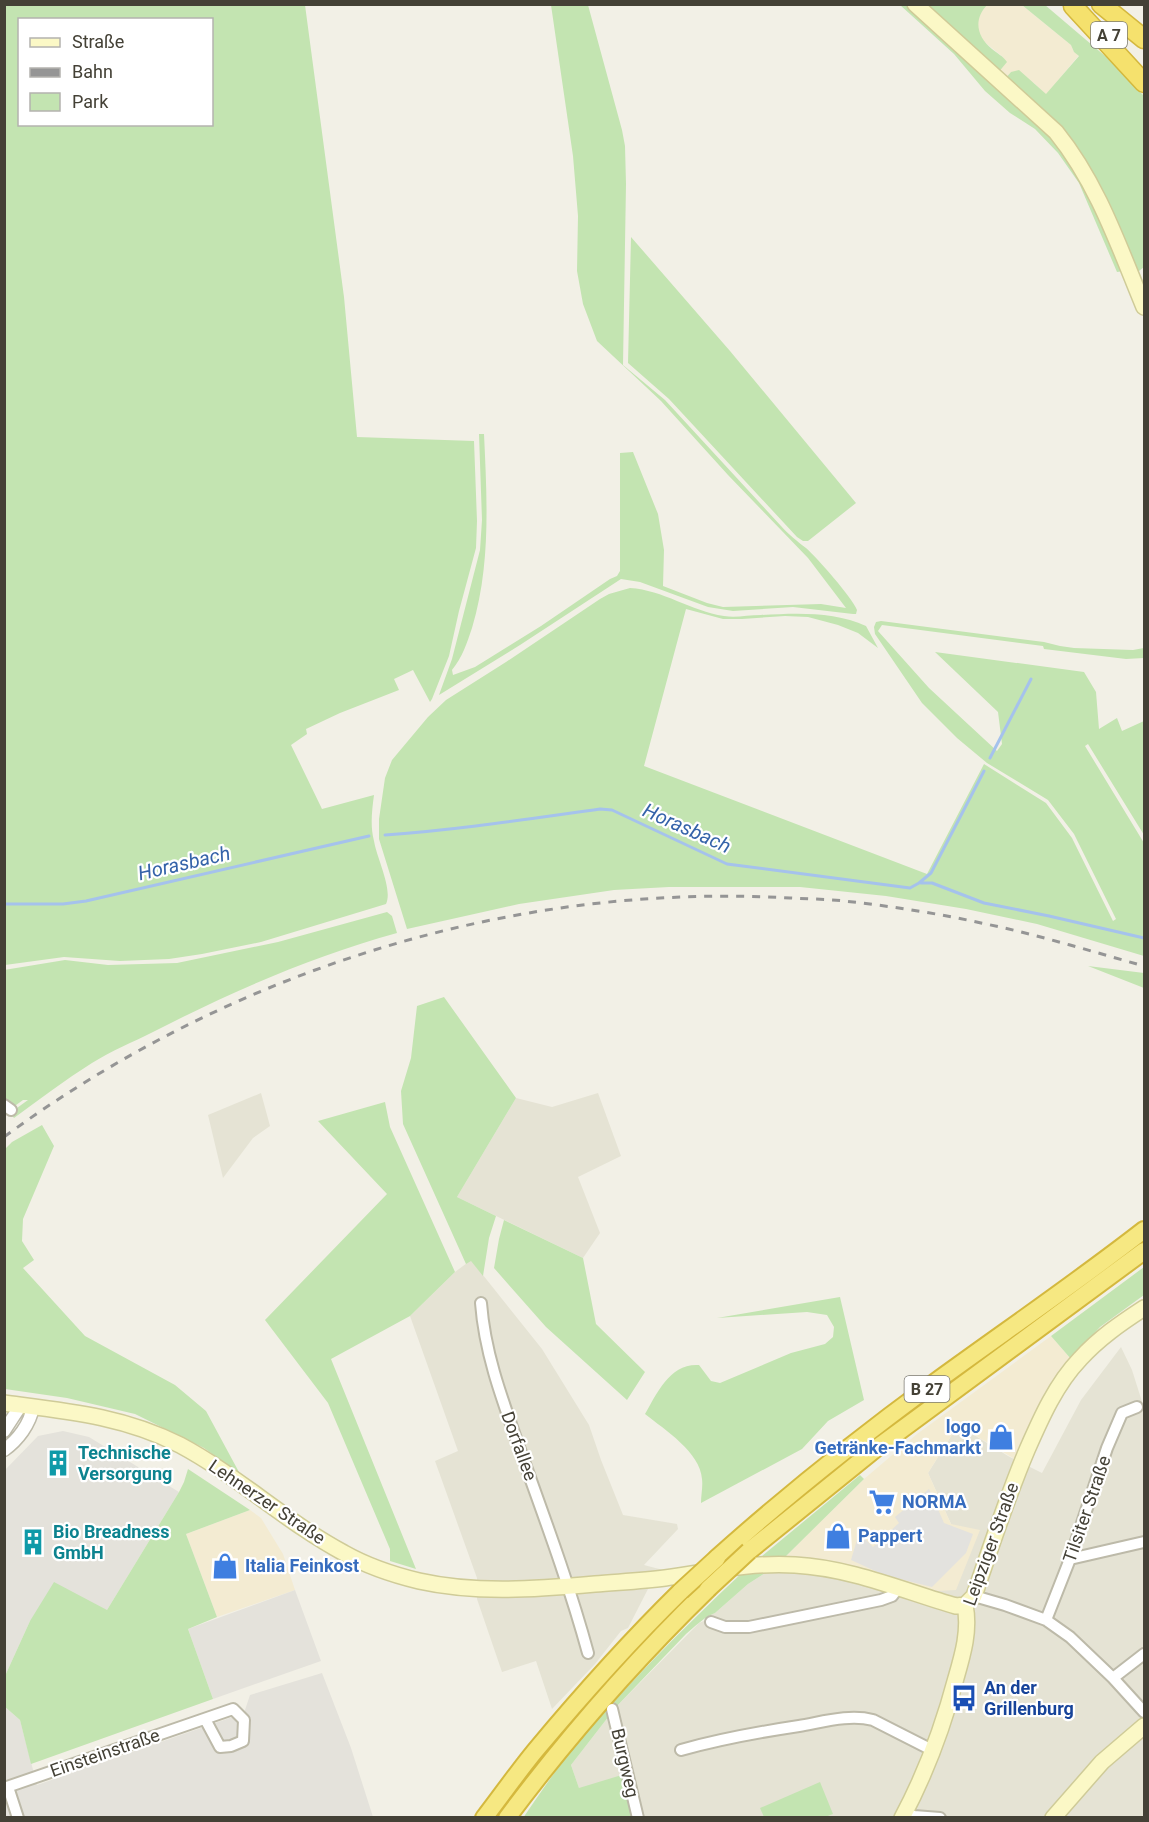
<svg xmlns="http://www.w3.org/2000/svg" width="1149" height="1822" font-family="Roboto,sans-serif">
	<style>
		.residential { fill: #e5e3d4 }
		.commercial { fill: #f3ebd2 }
		.industrial { fill: #e4e2db }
		.green { fill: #c3e4b1; fill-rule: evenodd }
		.parking { fill: #e3e2de }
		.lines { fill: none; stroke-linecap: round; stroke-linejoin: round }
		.stream { stroke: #a5c2ec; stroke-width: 3 }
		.minor-casing { stroke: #bdbaa9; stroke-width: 14 }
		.tertiary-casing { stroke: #bdbaa9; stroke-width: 15 }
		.secondary-casing { stroke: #cfcb98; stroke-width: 18 }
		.trunk-casing { stroke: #d4b83e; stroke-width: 20 }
		.motorway-casing { stroke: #d4b83e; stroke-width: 21 }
		.minor { stroke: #fff; stroke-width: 10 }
		.tertiary { stroke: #fff; stroke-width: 12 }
		.secondary { stroke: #fbf8c6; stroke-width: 15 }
		.trunk { stroke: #f6e882; stroke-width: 16 }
		.motorway { stroke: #f5e16d; stroke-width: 18 }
		.rail { stroke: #959595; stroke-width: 3; stroke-dasharray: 8 8; stroke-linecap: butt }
		.trunk-bridge-casing { stroke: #d4b83e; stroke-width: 20; stroke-linecap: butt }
		.trunk-bridge { stroke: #f6e882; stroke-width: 16 }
		.labels { text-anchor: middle; stroke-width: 4.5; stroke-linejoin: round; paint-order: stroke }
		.shield { fill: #fff; stroke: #7c7a72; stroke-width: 1.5 }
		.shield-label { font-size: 16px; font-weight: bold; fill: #444136 }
		.shop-label { font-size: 18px; font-weight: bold; fill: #366cbe; stroke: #fff; text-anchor: start }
		.street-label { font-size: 18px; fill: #444136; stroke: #fff }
		.culture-label { font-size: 18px; font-weight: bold; fill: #0d838f; stroke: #fff; text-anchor: start }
		.transit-label { font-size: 18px; font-weight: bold; fill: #164399; stroke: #fff; text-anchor: start }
		.water-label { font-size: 20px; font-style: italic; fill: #3563a9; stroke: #fff }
	</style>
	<rect width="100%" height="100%" fill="#f2f0e6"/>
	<path class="residential" d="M261 1093 270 1126 253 1138 223 1178 208 1115Z
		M598 1093 621 1156 578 1177 600 1233 583 1258 457 1197 516 1098 552 1107Z
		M471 1260 542 1349 589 1425 601 1460 623 1515 677 1524 678 1529 644 1565 663 1570 648 1589 628 1628 621 1631 595 1664 552 1709 536 1661 502 1672 477 1599V1578L435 1461 458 1451 410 1316 455 1272Z
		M1121 1347 1132 1370 1144 1408V1817H642L579 1788 571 1765 616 1707 699 1623 706 1620 711 1614 715 1613 748 1584 770 1570 951 1524 928 1473 958 1425 1008 1456 1042 1473 1081 1400Z"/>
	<path class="commercial" d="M987 5H1022L1071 45 1074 52 1079 55 1046 95 1034 83 1011 72 1004 80 997 74 1003 57 982 40 977 27 978 20 982 10Z
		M1051 1336 1071 1359 1018 1461 958 1425 928 1473 951 1524 980 1530 956 1590 938 1591 828 1563 784 1558 864 1479 917 1434Z
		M250 1510 261 1518 283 1554 295 1590 217 1617 186 1534Z"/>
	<path class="industrial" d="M63 1431 89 1437 179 1492 107 1610 30 1621 5 1676V1470L38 1436Z
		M295 1590 321 1661 213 1699 188 1629Z
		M322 1673 351 1748 373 1817H5L4 1706 20 1720 37 1785 244 1713 250 1695Z"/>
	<path class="green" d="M5 4 305 5 344 297 357 437 474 441 477 521 476 548 459 611 449 656 432 699 430 702 413 670 394 679 399 690 340 713 306 729 307 734 291 745 322 809 374 795C372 810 370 826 374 841 377 859 393 889 386 904L261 942 202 954 169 959 120 961 64 957 5 965ZM20 20H212V124H20Z
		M551 5H588L622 130 625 146 626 184 623 365 665 400 781 526C789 535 797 541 806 548 818 559 851 596 857 610L856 614H853L793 607 733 611 708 607 640 582 621 579 520 645 439 695 452 659 480 550 482 520 479 434H484C487 499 491 565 472 628 467 643 462 658 452 670L453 675 475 667 541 626 610 579 617 576 620 571V453L633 452 658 514 664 550 663 586 707 603 723 607 821 604 846 608 808 558 728 475 661 401 597 341 583 304 577 271 578 216 573 156Z
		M900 5H909L1045 127 1069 156 1124 271 1117 272 1079 183 1058 153 1035 129 1010 113 985 91 954 54Z
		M922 5H987C973 20 977 37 992 49 998 54 1003 56 1007 62L997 74Z
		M1022 5H1045L1105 56 1144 96V267L1139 271H1135L1091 176 1004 80 1011 72 1019 70 1046 94 1079 56 1074 52 1071 45Z
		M631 237 730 351 856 503 808 541H803L797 537 669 399 628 363Z
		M630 588C663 590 691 611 724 616 736 618 748 615 761 615 794 613 835 611 866 626L878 648 858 633 838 625 808 617 785 616 742 619H723L686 609 644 766 927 874 984 764 1046 803 1072 838 1113 921 1116 919 1074 834 1048 800 987 763 957 738 922 703 875 634 874 627 876 622 881 621 1044 642 1060 646 1074 648 1133 650 1144 648V658L1126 659 1044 649 1043 646 882 625 878 631 929 688 997 751 1002 744 998 712 935 652 1084 672 1096 692 1099 729 1117 718 1122 731 1144 721V835L1088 744 1085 746 1144 843V956L1037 924 966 909 886 896 800 887H669L614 890 519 904 407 929 379 839V819L385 778 392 760 428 717 446 700 506 662 600 599 609 594Z
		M387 912 392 916 397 933C311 957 233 991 153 1032 133 1042 111 1051 92 1063 65 1080 40 1099 14 1118L10 1113 28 1100H23L12 1108 5 1102 4 970 65 960 108 965 177 963 278 942Z
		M1088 966 1144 973V988Z
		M444 997 516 1098 457 1197 496 1216 489 1238 483 1276 471 1261 466 1264 403 1124 401 1091 411 1058 417 1006Z
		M385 1102 390 1127 455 1272 410 1316 331 1359 416 1569 390 1561V1549L328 1403 265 1320 387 1194 318 1121Z
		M42 1125 54 1146 23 1219 22 1241 34 1260 23 1268 85 1336 175 1385 206 1411 240 1474 204 1448 135 1414 67 1398 5 1389V1149L12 1142Z
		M504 1220 583 1258 596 1324 645 1372 627 1400 546 1327 494 1268 499 1239Z
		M1144 1267V1295L1100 1327 1071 1359 1051 1336Z
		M840 1297 864 1400 828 1421 802 1449 701 1503C701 1495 703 1487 702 1479 700 1452 665 1430 645 1414 657 1393 670 1363 699 1365L711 1381 720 1383 791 1353 825 1344 833 1337 834 1327 827 1315 807 1312 717 1318Z
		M188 1469 250 1510 186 1534 217 1617 188 1629 213 1699 31 1764 20 1720 4 1706 5 1676 30 1621 54 1582 107 1610 179 1492 184 1482Z
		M860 1475 864 1479 784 1558 756 1561Z
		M770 1570 748 1584 715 1613C706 1616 694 1627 686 1634L616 1707 571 1765 579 1788 625 1774 635 1817 523 1818C536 1799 549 1780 563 1761 618 1693 680 1631 744 1571Z
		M820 1782 833 1814 825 1817H764L760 1808Z"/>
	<path class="parking" d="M929 1489 944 1523 973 1534 966 1553 932 1587 884 1575 851 1560 859 1533 873 1547 899 1523 895 1517Z"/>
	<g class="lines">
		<path class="stream" d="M990 758 1031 679
			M385 835C457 830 528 819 600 809L612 810 727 864 910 888 919 883 931 873 984 771
			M921 883H932L984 903 1049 916 1144 938
			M4 904H63L86 901 369 836"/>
		<g class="minor-casing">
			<path id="minor" d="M4 1105 11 1110
				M481 1303C485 1357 505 1407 523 1458 546 1522 570 1587 588 1653
				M1070 1559 1144 1542
				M974 1596 1005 1605 1046 1620 1070 1637 1113 1678 1144 1712
				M1046 1620 1070 1559 1107 1448 1122 1413 1137 1407
				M711 1622 725 1627H749L881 1600 892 1596 898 1588
				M1113 1678 1144 1654
				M612 1709 638 1818
				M681 1750C720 1739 759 1732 799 1726 823 1722 849 1714 873 1720L934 1751
				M8 1787 18 1818
				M4 1788 233 1709 244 1720 243 1741 231 1746 220 1747 205 1719
				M905 1812 914 1816 940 1818"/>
		</g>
		<g class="tertiary-casing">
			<path id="tertiary" d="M4 1431 21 1405
				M4 1450C18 1440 30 1424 33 1407"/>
		</g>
		<g class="secondary-casing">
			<path id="secondary" d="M915 4 1056 132C1098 184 1119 247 1144 307
				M4 1403C66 1411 123 1416 180 1445 238 1476 286 1522 344 1553 367 1566 394 1575 419 1581 477 1594 537 1589 595 1584 618 1582 642 1581 665 1578 708 1572 752 1562 795 1565 851 1568 904 1591 956 1606L965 1605
				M965 1605 974 1596C991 1547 1007 1497 1027 1450 1041 1418 1056 1384 1080 1359 1099 1338 1121 1323 1144 1308
				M902 1818C926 1773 943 1727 956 1678 963 1654 970 1630 965 1605
				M1053 1818 1102 1762 1144 1726"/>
		</g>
		<g class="trunk-casing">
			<path id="trunk" d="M749 1551 874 1450 1144 1251
				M717 1558C786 1496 859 1438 934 1383 1004 1332 1076 1283 1144 1230
				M484 1818C501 1796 517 1773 535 1751 581 1696 629 1642 681 1591
				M507 1818C569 1735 634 1661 708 1589"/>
		</g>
		<g class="motorway-casing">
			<path id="motorway" d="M1101 4 1144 39
				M1073 6 1144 83"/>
		</g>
		<use href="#minor" class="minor"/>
		<use href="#tertiary" class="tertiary"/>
		<use href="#secondary" class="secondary"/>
		<use href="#trunk" class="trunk"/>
		<use href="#motorway" class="motorway"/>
		<path class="rail" d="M4 1137C230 971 510 882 790 898 808 899 826 899 844 901 890 906 936 913 981 923 1036 934 1090 951 1144 966"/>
		<g class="trunk-bridge-casing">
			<path id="trunk-bridge" d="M708 1589 749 1551
				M681 1591 717 1558"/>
		</g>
		<use href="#trunk-bridge" class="trunk-bridge"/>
	</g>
	<defs>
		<g id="shop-bare" transform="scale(2.07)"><path d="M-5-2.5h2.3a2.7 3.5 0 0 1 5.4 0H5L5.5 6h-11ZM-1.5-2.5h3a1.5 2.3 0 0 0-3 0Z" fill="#3f7fe0" stroke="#fff" stroke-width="2.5" paint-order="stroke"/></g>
		<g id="building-bare" transform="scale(2.07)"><path d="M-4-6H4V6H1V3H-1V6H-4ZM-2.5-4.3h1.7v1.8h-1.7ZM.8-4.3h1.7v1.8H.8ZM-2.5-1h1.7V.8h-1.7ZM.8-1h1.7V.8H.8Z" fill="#0f9aa8" stroke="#fff" stroke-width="2.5" paint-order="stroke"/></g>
		<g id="supermarket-bare" transform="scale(2.07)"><path d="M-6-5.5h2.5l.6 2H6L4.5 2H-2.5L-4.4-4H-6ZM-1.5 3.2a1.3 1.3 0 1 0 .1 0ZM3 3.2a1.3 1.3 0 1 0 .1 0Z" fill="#3f7fe0" stroke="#fff" stroke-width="2.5" paint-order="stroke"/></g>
		<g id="bus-bare" transform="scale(2.07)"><path d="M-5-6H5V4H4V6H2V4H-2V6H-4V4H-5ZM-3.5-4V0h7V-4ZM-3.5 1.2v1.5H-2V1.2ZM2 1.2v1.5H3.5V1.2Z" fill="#1a4fb4" stroke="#fff" stroke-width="2.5" paint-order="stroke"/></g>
	</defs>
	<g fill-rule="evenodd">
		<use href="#shop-bare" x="1001" y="1437"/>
		<use href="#building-bare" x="58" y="1463"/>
		<use href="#supermarket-bare" x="882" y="1502"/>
		<use href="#shop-bare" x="838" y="1536"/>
		<use href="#building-bare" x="33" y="1542"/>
		<use href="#shop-bare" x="225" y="1566"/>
		<use href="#bus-bare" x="964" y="1698"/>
	</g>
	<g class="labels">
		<g class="shield">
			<rect x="1091" y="22" width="36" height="26" rx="4.5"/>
			<rect x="904.5" y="1376" width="45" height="26" rx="4.5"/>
		</g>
		<g class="shield-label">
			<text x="1109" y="41">A 7</text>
			<text x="927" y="1395">B 27</text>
		</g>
		<g class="shop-label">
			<text x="981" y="1433" text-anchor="end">logo<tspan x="981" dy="21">Getränke-Fachmarkt</tspan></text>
			<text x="902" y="1508">NORMA</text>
			<text x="858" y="1542">Pappert</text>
			<text x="245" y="1572">Italia Feinkost</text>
		</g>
		<g class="street-label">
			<text transform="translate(519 1446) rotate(70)" y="6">Dorfallee</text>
			<text transform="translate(267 1502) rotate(34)" y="6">Lehnerzer Straße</text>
			<text transform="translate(1087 1509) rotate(-71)" y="6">Tilsiter Straße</text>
			<text transform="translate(991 1544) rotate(-70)" y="6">Leipziger Straße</text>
			<text transform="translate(105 1753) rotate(-19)" y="6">Einsteinstraße</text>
			<text transform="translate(625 1763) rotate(77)" y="6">Burgweg</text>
		</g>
		<g class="culture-label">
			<text x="78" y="1459">Technische<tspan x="78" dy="21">Versorgung</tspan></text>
			<text x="53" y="1538">Bio Breadness<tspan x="53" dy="21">GmbH</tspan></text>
		</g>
		<g class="transit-label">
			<text x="984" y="1694">An der<tspan x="984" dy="21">Grillenburg</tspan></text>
		</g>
		<g class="water-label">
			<text transform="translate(687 828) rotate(24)" y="7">Horasbach</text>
			<text transform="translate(184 863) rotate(-13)" y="7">Horasbach</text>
		</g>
	</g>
	<rect width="1149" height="1822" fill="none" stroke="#444136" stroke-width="12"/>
	<rect x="18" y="18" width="195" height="108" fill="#ffffff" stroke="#b4b3af" stroke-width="1.5"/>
	<rect x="30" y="38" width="30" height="9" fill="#fbf8c6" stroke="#b4b3af" stroke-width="1.5"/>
	<text x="72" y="48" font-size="18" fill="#444136">Straße</text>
	<rect x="30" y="68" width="30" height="9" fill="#959595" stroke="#b4b3af" stroke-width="1.5"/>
	<text x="72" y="78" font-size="18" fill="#444136">Bahn</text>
	<rect x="30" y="93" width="30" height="18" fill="#c3e4b1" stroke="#b4b3af" stroke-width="1.5"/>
	<text x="72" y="108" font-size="18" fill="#444136">Park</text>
</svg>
